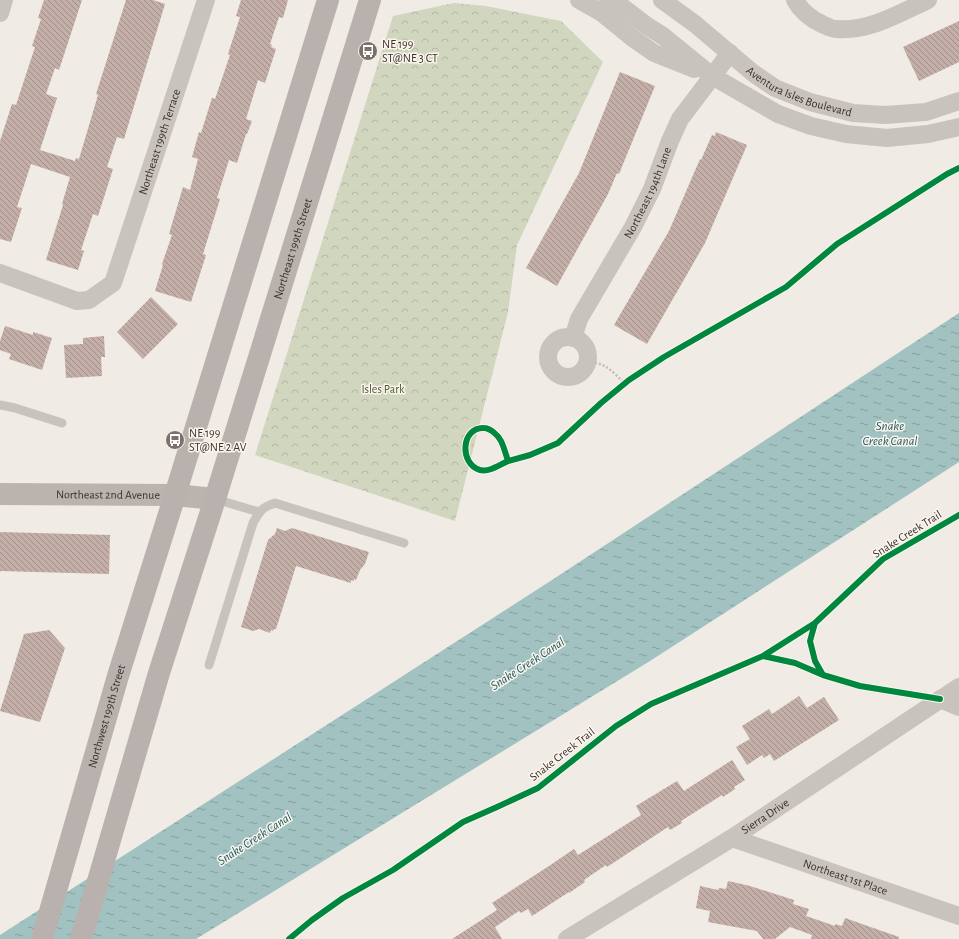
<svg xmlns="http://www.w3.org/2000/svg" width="959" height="939" font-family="'Alegreya Sans',sans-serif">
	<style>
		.park { fill: url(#park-crowns) }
		.water { fill: url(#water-ripples) }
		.building { fill: url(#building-back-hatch) }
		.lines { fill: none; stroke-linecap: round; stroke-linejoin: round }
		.path { stroke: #c2bbb6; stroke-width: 2.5; stroke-dasharray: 2 2; stroke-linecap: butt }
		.lane { stroke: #c9c3be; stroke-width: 9 }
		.street { stroke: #c9c3be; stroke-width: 18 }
		.secondary { stroke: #bab3ae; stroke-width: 22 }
		.primary { stroke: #b8b1ad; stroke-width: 22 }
		.cycleway-casing { stroke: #fbf5ee; stroke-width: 8 }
		.cycleway { stroke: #00873e; stroke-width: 6 }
		.labels { text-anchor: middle; stroke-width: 3; stroke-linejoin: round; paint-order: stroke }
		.poi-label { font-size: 12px; fill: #3b302b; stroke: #fbf5ee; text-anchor: start }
		.street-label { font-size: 12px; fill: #3b302b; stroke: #fbf5ee }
		.park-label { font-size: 12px; fill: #4a5a2e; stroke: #fbf5ee }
		.water-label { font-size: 13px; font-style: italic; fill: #1f5a5e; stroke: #fbf5ee }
	</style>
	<defs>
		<pattern id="park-crowns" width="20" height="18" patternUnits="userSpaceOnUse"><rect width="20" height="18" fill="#d1d6bf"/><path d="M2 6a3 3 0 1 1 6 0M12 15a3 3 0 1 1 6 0" fill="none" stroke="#b4b8a4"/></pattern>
		<pattern id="water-ripples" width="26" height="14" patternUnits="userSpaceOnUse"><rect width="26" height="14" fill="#a1c2c1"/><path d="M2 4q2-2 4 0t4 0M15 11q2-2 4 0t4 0" fill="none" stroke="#849e9d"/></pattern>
		<pattern id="building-back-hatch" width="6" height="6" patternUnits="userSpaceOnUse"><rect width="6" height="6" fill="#c3afa7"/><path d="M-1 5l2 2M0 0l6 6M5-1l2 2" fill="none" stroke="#a08f88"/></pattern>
	</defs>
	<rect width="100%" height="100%" fill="#f0ebe5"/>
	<path class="park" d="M454 3 486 6 561 21 603 62 517 245 508 312 455 521 255 455 393 16Z"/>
	<path class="water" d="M959 313V462L650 661 196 939H0V935L552 580Z"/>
	<path class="building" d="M44 0H82L59 70 55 68 46 94 57 98 40 150 75 161 76 158 79 159 98 95 96 94 126 0H153L165 4 124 139 117 137 107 167 113 169 98 216 93 214 81 250 84 251 78 270 46 260 63 205 62 204 70 177 31 164 17 207 22 208 11 242 0 239V141L12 104 16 105 35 47 32 46 41 19 38 18Z
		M241 0H288L283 18 279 17 270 44 272 45 271 47 276 49 265 83 258 80 246 119 252 121 247 134H246L237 163 229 160 217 198 220 199 203 254 206 255 191 302 155 291 163 265 162 264 172 235 169 234 183 187 190 190 198 159 192 157 199 132 201 133 212 98 215 99 230 55 228 54 240 17 236 16Z
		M959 21V62L919 81 903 47Z
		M620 72 655 86 619 174 617 173 608 194 557 286 526 268 579 173Z
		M716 132 747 145 705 243 647 344 614 325 669 231 700 159 701 160 712 135 715 136Z
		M151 297 178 324 143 359 117 332Z
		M5 326 33 335V332L52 338 42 370 9 359 11 354 0 350V341Z
		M104 336 105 357H101L102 376 66 378 64 345 83 344V338Z
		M277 528 285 531 292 528 369 552 365 564 360 570 356 580 354 579V581L351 580V583L296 566 276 629H274L273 631 271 630 270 633 259 629 253 631 241 627 268 540 275 534Z
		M0 532 110 535 109 574 0 571Z
		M49 630 65 648 40 722 0 711 24 634Z
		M799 696 807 708 824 697 839 720 774 761 770 754 764 758 762 755 747 765 736 747 750 739 742 726 769 709 772 714Z
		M732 760 745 780 734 787 735 789 723 797 722 795 681 821 682 823 670 830 668 827 607 867 606 865 584 880 585 882 569 893V892L532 916 528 909 521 913 519 911 495 927 502 939H452L497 910 492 903 549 866 574 849 578 855 641 815 636 806 677 781 684 791Z
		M728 881 750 886 794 900 793 904 809 909 806 916 835 926V924L842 926 845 918 899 937V939H811L812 935 790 927 775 939H763L757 931 708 922 710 911 696 908 700 886 718 890 719 888 726 889Z"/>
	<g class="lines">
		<path class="path" d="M595 363C607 364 617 376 625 384"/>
		<path class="lane" d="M0 405 15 408 62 423
			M215 499 259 512
			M209 665 253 523C260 511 261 508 275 503L404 543"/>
		<g class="street">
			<path d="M579 0 602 13 634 39 654 53 694 69"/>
			<path d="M608 0 621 6 647 26 663 36 712 76 778 114 811 126 846 134 887 138 928 134 959 127"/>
			<path id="s1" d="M662 0 695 24 753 73 775 88 810 102 853 113 885 115 926 112 959 101"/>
			<path d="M795 0C801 11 811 19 822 24 826 26 831 29 836 29 869 32 900 13 928 0"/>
			<path d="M0 13 4 0"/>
			<path id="s2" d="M0 273 77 301 89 300 113 283 206 0"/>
			<circle cx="568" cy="357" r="20"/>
			<path id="s3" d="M573 338 579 319 633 227 652 189 670 141 680 119 730 53"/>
			<path d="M940 699 959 707"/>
			<path id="s4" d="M732 838 959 916"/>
			<path id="s5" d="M567 939 732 838 959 687"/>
		</g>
		<path class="secondary" id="s6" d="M0 494 175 495 215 499"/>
		<g class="primary">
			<path id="s7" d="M42 939 118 676 175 495 328 0"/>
			<path id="s8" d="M81 939 159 673 215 499 370 0"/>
		</g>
		<g class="cycleway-casing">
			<path id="cycleway" d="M508 461C506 455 504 447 501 441 498 435 490 428 484 428 461 427 459 464 480 470 489 472 498 466 506 462L508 461 530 455 558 443 601 403 629 380 664 357 786 287 837 244 947 174 959 168
				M815 623 810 641 815 661 823 675 860 686 940 699
				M763 656 795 663 823 675
				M289 939 312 920 343 898 393 870 463 822 497 807 538 788 616 726 651 704 763 656 815 623 883 559 959 515"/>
		</g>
		<use href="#cycleway" class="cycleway"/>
	</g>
	<defs>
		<g id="bus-disc" transform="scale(1)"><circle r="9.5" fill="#7a716c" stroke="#fbf5ee"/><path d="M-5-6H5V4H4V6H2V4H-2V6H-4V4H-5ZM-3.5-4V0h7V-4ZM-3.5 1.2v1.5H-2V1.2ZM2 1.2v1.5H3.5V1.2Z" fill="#fff"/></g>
	</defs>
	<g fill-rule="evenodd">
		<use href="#bus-disc" x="368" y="51"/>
		<use href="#bus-disc" x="175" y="440"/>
	</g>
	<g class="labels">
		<g class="poi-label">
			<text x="382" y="48">NE 199<tspan x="382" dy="14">ST@NE 3 CT</tspan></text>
			<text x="189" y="437">NE 199<tspan x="189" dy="14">ST@NE 2 AV</tspan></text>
		</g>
		<g class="street-label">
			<text dy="4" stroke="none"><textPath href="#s1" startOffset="167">Aventura Isles Boulevard</textPath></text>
			<text dy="4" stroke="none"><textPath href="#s2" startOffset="272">Northeast 199th Terrace</textPath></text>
			<text dy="4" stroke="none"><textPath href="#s3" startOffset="164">Northeast 194th Lane</textPath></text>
			<text dy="4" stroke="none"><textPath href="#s8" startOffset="722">Northeast 199th Street</textPath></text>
			<text dy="4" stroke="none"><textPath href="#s6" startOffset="108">Northeast 2nd Avenue</textPath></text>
			<text transform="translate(907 534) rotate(-32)" y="4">Snake Creek Trail</text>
			<text dy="4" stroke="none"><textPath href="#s7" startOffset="232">Northwest 199th Street</textPath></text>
			<text transform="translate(562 754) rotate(-38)" y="4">Snake Creek Trail</text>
			<text dy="4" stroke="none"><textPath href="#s5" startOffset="233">Sierra Drive</textPath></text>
			<text dy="4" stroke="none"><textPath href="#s4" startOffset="120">Northeast 1st Place</textPath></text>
		</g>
		<g class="park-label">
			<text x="383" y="393">Isles Park</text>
		</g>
		<g class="water-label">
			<text x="890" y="430">Snake<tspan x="890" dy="15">Creek Canal</tspan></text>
			<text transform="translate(527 663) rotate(-33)" y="5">Snake Creek Canal</text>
			<text transform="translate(254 838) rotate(-33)" y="5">Snake Creek Canal</text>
		</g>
	</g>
</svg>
